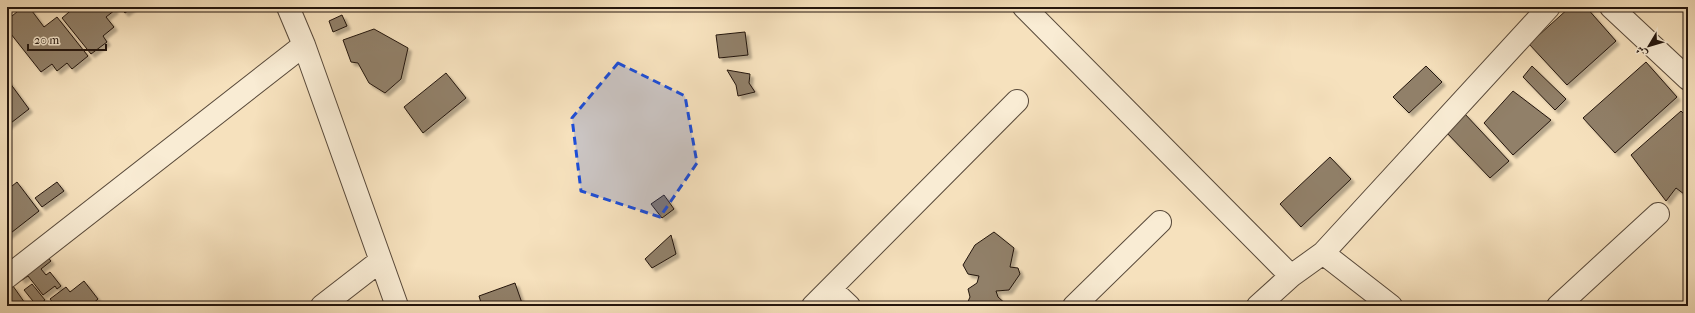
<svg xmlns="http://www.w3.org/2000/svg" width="1695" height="313" font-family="'IM FELL French Canon',Amiri,serif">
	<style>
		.building { fill: #918069; stroke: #24160e; filter: url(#shadow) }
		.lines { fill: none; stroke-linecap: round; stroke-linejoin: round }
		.minor-casing { stroke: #58493a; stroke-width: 24 }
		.minor { stroke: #f9ecd4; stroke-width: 22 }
		.marked { fill: #1d4ed8; fill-opacity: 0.2; stroke: #1d4ed8; stroke-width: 3; stroke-dasharray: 8 5; stroke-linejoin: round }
	</style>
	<defs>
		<filter id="shadow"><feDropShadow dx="3.5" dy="3.5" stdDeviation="1" flood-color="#0004"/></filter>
	</defs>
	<rect width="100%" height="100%" fill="#f6e1bd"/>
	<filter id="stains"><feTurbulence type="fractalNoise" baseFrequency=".005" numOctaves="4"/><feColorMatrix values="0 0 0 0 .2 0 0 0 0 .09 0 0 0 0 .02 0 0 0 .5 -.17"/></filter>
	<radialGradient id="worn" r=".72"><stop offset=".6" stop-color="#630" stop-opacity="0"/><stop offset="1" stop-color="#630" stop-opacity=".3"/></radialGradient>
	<path class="building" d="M23 7H29L44 27 57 17 88 56 72 69 67 63 57 71 52 64 41 72 7 29V20Z
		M75 7H113L115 10 106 17 114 27 103 36 107 42 91 54 62 18Z
		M120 7H133L125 13Z
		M1570 7H1586L1616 41 1567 85 1529 44Z
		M342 15 347 26 333 32 329 21Z
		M374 29 408 48 401 79 385 93 369 83 358 63 351 62 343 40Z
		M745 32 748 55 719 58 716 35Z
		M1646 62 1677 97 1615 153 1583 118Z
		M1426 66 1442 82 1409 113 1393 97Z
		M1532 66 1566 99 1555 110 1523 77Z
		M727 70 750 74 749 83 755 92 738 96 736 85Z
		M446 73 466 98 423 133 404 107Z
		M7 79 29 109 7 126Z
		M1513 91 1551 120 1513 155 1484 123Z
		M1681 111 1688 118V190L1684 194 1676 188 1666 201 1631 155Z
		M1464 113 1509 161 1490 178 1445 131Z
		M1330 157 1351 179 1301 227 1280 204Z
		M17 182 39 211 7 236V190Z
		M57 182 64 191 42 207 35 198Z
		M664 195 674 209 662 218 651 204Z
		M994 232 1014 248 1010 267 1018 268 1020 274 1009 290 996 291 998 297 1008 306H966L970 297 968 289 977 283 979 276 968 274 963 265 975 245Z
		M671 235 676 254 652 268 645 259Z
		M43 252 51 261 41 269 46 275 50 272 61 286 57 289 55 286 43 295 28 276 22 280 16 273Z
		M84 281 98 299 90 306H55L50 299 66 287 70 292Z
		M515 283 523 306H482L479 296Z
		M32 284 45 300 37 306 24 290Z
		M13 286 27 306H12L7 300V291Z"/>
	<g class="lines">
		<g class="minor-casing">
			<path id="minor" d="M288 7 304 45 397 306
				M1024 7 1291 276
				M1611 7 1688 79
				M1323 253 1391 306
				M7 277 304 45
				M831 289 849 306
				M322 306 380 261
				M813 306 1017 101
				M1074 306 1160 222
				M1258 306 1291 276 1323 253 1549 7
				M1558 306 1658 214"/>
		</g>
		<use href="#minor" class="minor"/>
	</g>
	<path class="marked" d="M618 63 685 96 697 163 660 217 581 191 572 118Z"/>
	<rect width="1695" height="313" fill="none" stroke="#f6e1bd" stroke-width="24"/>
	<rect x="8" y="8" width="1679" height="297" fill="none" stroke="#24160e" stroke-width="2"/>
	<rect x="12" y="12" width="1671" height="289" fill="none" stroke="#24160e"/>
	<g transform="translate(1649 46) rotate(232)" stroke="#f9ecd4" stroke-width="3" paint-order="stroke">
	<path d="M0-3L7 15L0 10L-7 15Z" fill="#24160e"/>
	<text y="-6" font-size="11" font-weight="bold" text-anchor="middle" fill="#24160e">ش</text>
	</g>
	<path d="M28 44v6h78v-6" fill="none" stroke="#24160e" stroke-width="2"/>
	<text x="34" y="44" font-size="12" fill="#24160e" stroke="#f9ecd4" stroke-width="3" paint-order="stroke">20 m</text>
	<rect width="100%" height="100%" filter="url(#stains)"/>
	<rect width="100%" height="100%" fill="url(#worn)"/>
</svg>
